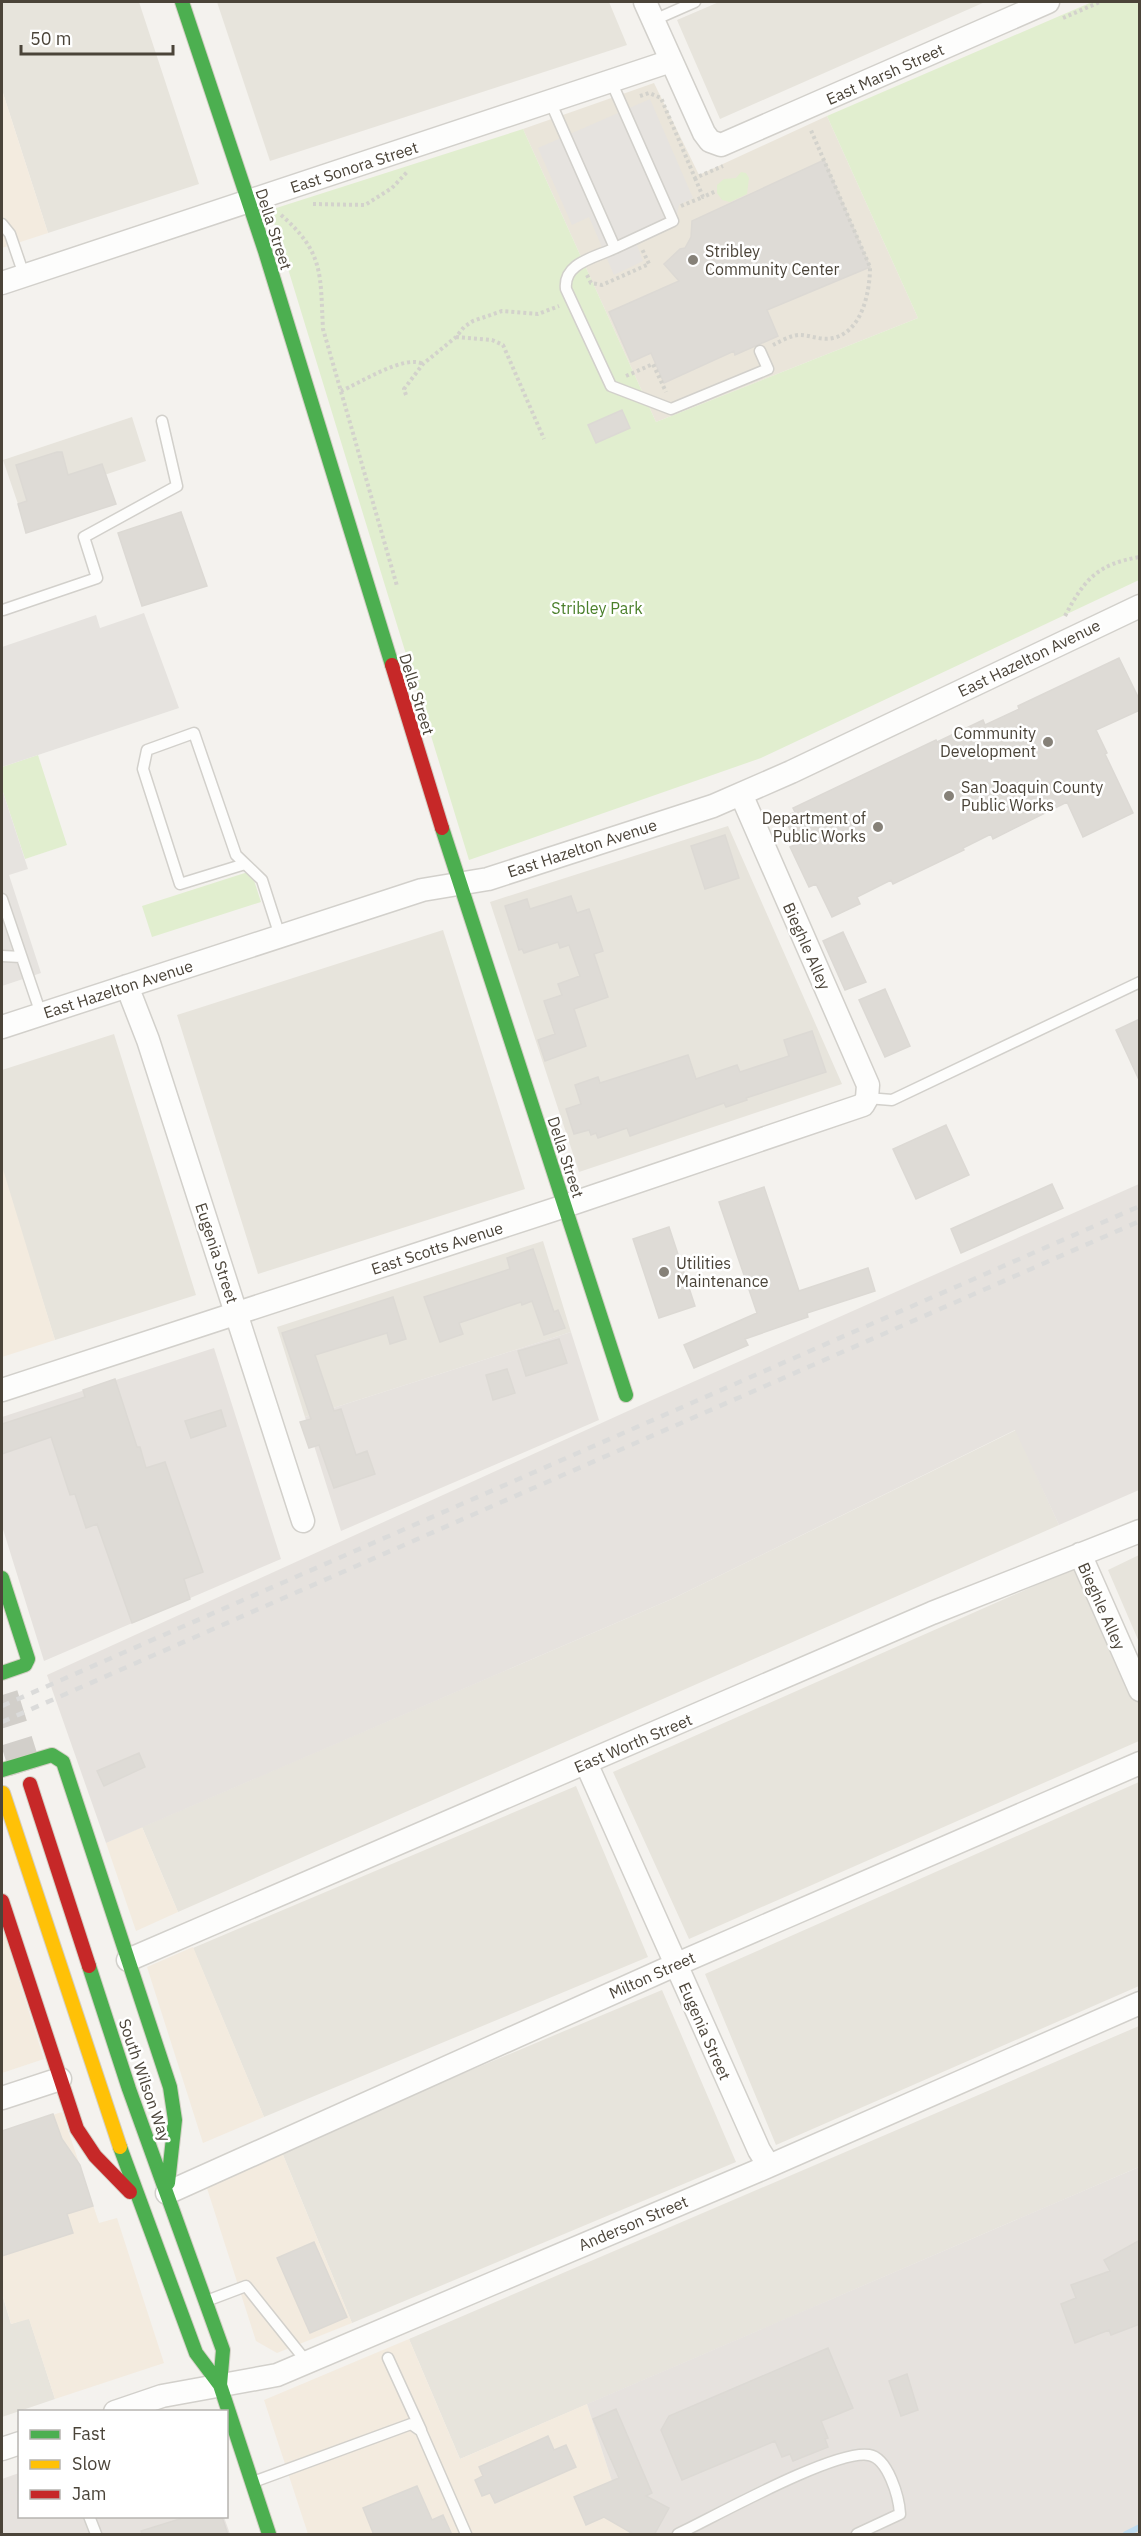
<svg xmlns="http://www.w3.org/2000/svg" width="1141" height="2536" font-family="'IBM Plex Sans',sans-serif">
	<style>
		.residential { fill: #e7e4dc }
		.commercial { fill: #f3ebdf }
		.industrial { fill: #e6e2de }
		.education { fill: #eae5da }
		.green { fill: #e1eecf }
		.parking { fill: #e6e3df }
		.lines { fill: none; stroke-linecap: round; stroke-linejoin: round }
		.stream { stroke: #c0ddf1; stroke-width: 6 }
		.building { fill: #dedbd6; stroke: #dcd9d4; stroke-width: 1.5 }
		.secondary-tunnel { stroke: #d2cfca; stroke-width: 32; stroke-dasharray: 32 16; stroke-linecap: butt }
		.lane-casing { stroke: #d2d0cb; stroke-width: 13 }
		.street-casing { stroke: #d2d0cb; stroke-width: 25 }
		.fast-casing { stroke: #d3cfc5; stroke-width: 16 }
		.slow-casing { stroke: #d3cfc5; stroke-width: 16 }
		.jam-casing { stroke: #d3cfc5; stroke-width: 16 }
		.path { stroke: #d3d2cc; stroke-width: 4; stroke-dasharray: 3 3; stroke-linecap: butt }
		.lane { stroke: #fdfdfc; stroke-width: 10 }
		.street { stroke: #fdfdfc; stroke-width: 22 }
		.fast { stroke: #4caf50; stroke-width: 14 }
		.slow { stroke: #ffc107; stroke-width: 14 }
		.jam { stroke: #c62828; stroke-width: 14 }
		.rail { stroke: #dbdbda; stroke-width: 4.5; stroke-dasharray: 8 8; stroke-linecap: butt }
		.poi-dot { fill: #868178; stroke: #fff; stroke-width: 2 }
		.labels { text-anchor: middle; stroke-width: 5; stroke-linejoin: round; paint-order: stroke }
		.street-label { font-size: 16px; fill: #4b4439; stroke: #fff }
		.poi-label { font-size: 16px; fill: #4b4439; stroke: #fff; text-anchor: start }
		.park-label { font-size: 16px; fill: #4a7f2a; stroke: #fff }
	</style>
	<rect width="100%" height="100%" fill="#f4f2ee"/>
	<path class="residential" d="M2 2H139L199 184 48 233 2 90Z
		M217 2H609L627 45 270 161Z
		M719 2H985L720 119 677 20Z
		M132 417 146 461 18 504 3 460Z
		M728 826 842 1084 579 1172 490 902Z
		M443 930 525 1189 258 1274 177 1015Z
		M114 1034 196 1295 55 1340 2 1171V1070Z
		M543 1241 571 1332 305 1417 277 1327Z
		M1016 1430 1059 1525 178 1912 142 1827 674 1598Z
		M1139 1555V1642L1108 1570Z
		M1077 1567 1139 1705V1741L689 1939 613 1772Z
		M1139 1782V1986L776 2145 705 1974Z
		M576 1786 648 1957 264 2117 193 1948Z
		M662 1990 736 2162 352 2323 281 2150Z
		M1139 2026V2167L460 2459 409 2339Z
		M2 2294 11 2324 29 2318 55 2399 2 2417Z"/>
	<path class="commercial" d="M2 90 48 233 2 248Z
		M2 1166 55 1340 2 1357Z
		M142 1827 178 1912 136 1931 106 1843Z
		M2 1926 44 2059 2 2073Z
		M193 1947 264 2117 203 2143 147 1967Z
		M62 2112 99 2223 117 2218 164 2363 55 2399 29 2319 11 2324 2 2293V2131Z
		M281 2150 352 2323 277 2353 256 2341 205 2182Z
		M409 2339 460 2459 587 2404 629 2534H308L264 2400Z"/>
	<path class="industrial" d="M1139 1184V1490L1059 1525 1015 1430 674 1598 106 1843 47 1675 650 1401Z
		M571 1332 599 1420 341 1531 305 1417Z
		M214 1348 281 1559 44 1661 2 1526V1417Z
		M1139 2167V2534H629L587 2404Z
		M19 2473 20 2516 224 2517 230 2534H2V2479Z"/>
	<path class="education" d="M654 83 699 175 827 116 918 318 656 422 523 129Z"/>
	<path class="green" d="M1092 2H1139V580L761 758 469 860 270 210 523 129 656 422 918 318 827 116Z
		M741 172 746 173 749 178 747 194 730 202 722 200 717 193V185L724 179 736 178Z
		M38 755 67 845 25 859 2 789V767Z
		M251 871 261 902 152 937 142 906Z"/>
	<path class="parking" d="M650 99 693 198 679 205 676 218 670 229 637 245 643 261 614 275 589 217 572 225 538 148Z
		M144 613 179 708 2 767V647L96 615 100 628Z
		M2 789 28 869 9 875 41 973 2 986Z"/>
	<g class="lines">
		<path class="stream" d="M1126 2534 1140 2527"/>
	</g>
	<path class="building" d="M824 160 870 267 767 310 778 336 735 355 734 351 664 383 651 353 631 362 609 312 679 281 664 264 680 249 685 248 691 237 692 221Z
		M622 410 630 428 596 443 588 425Z
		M57 452H62L68 475 102 464 116 504 26 533 18 504 27 501 16 465Z
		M181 512 207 586 142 606 118 533Z
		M1119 658 1140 701V710L1096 730 1107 753 1105 754 1133 813 1083 837 1067 802 993 839 991 834 963 848 964 850 893 884 891 880 857 897 860 904 832 917 816 884 809 887 790 847 797 844 784 817 795 812 793 808 936 740 937 742 983 720 985 725 1019 709 1018 706Z
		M725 835 739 878 705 889 691 846Z
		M571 896 577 913 589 909 603 951 594 954 608 997 574 1009 586 1046 545 1061 538 1040 555 1034 544 1001 562 995 558 984 580 976 569 945 560 948 558 942 524 953 522 949 519 950 505 906 527 899 530 909Z
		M843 932 866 982 845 990 823 941Z
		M885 989 910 1046 885 1057 859 1000Z
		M1140 1019V1082L1116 1030Z
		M812 1031 826 1072 746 1098 747 1100 726 1107 724 1103 630 1136 627 1128 598 1138 596 1133 591 1135 589 1130 574 1134 566 1109 581 1104 575 1085 598 1077 600 1083 688 1055 696 1079 737 1065 740 1072 789 1056 784 1040Z
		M946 1125 969 1175 916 1199 893 1149Z
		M1052 1184 1063 1208 961 1253 951 1229Z
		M764 1187 799 1291 868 1268 875 1291 807 1313 808 1317 745 1339 748 1345 694 1368 684 1345 757 1313 719 1202Z
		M669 1227 695 1306 659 1318 633 1239Z
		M533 1249 554 1312 558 1310 565 1328 544 1335 532 1301 522 1305 521 1302 459 1323 463 1334 440 1342 424 1297 510 1269 507 1258Z
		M393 1297 406 1339 390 1344 387 1333 315 1355 334 1411 341 1409 356 1455 367 1451 375 1474 334 1488 319 1445 309 1448 300 1422 311 1419 282 1333Z
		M559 1339 567 1363 526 1376 518 1351Z
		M507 1369 515 1393 493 1400 486 1375Z
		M115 1379 137 1447H140L146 1468 165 1462 203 1572 184 1579 190 1599 132 1623 97 1524 86 1528 75 1494 70 1495 51 1437 2 1454V1424L85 1397 83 1390Z
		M221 1410 226 1426 191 1438 185 1421Z
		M139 1753 145 1767 104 1786 97 1771Z
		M53 2114 62 2139 80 2165 93 2206 67 2214 73 2233 2 2256V2131Z
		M1140 2240V2324L1111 2335 1109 2330 1075 2343 1061 2304 1076 2298 1071 2285 1110 2271 1104 2260Z
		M314 2242 347 2317 310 2333 277 2258Z
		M828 2348 853 2408 821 2421 828 2438 825 2439 828 2447 793 2461 790 2454 782 2457 775 2441 682 2480 661 2430 669 2416Z
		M907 2374 918 2410 901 2416 889 2381Z
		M616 2409 652 2493 646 2496 669 2508 654 2535H635L604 2517 586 2525 574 2497 619 2478 593 2419Z
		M548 2436 554 2450 566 2445 576 2467 495 2503 490 2493 482 2496 475 2480 483 2476 479 2467Z
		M417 2486 432 2520 443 2515 452 2535H374L363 2508Z
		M186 2517H222L228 2535H142L141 2531Z"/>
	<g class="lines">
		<path class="secondary-tunnel" d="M2 1695 30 1784"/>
		<g class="lane-casing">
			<path id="lane" d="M654 20 695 2
				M550 101 615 248 673 221 611 81
				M2 224 10 234 24 275
				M615 248C594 258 563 263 566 289L611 386 671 409 768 369 760 351
				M3 610 97 578 84 537 177 486 162 421
				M245 864 180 884 143 769 147 750 194 733 236 855 262 880 280 936
				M2 899 41 1014
				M2 956 21 957
				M867 1098 892 1100 1140 982
				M209 2300 246 2286 306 2361
				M388 2358 421 2430
				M256 2481 411 2424 421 2431 466 2534
				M89 2516 96 2534
				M678 2534C714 2517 835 2449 869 2455 888 2458 899 2497 900 2514L857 2534"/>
		</g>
		<g class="street-casing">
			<path id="street" d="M645 2 704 133 710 141 721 145 1048 2
				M2 283 671 61
				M127 986 148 1040 303 1521
				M2 1027 422 890 488 879 713 806 791 772 1140 606
				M2 1390 565 1206 863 1105 867 1098 868 1085 741 794
				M1080 1554 1140 1690
				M586 1763 759 2150 769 2166
				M128 1960 932 1613 1140 1531
				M2 2098 60 2079
				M167 2193 675 1965 1140 1763
				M115 2412 162 2396 277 2375 769 2166 1140 2003
				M2 2449 20 2443"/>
		</g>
		<g class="fast-casing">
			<path id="fast" d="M182 2 265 251 392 665
				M442 828 626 1395
				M2 1578 28 1659 25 1665 2 1673
				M2 1770 52 1755 63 1762 170 2087 175 2120 168 2183
				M89 1966 129 2089 223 2350 220 2385
				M120 2147 196 2353 220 2385 269 2534"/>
		</g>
		<g class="slow-casing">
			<path id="slow" d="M3 1793 120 2147"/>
		</g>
		<g class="jam-casing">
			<path id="jam" d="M392 665 442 828
				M30 1784 89 1966
				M2 1901 77 2129 95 2156 130 2192"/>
		</g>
		<path class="path" d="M1063 18 1100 2
			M640 96 649 93 661 98 695 178 723 166
			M695 178 703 197 716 191
			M313 204 365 205 392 188 408 171
			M681 206 703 197
			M281 215C325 253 320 276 323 329L397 586
			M587 275 591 283 602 285 649 264 642 249
			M456 337 492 340 503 345 544 439
			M773 345C781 341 791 335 800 335 810 335 822 341 833 338 862 332 870 292 870 267L810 128
			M626 376 653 364 666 392
			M341 391C360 383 405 354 423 364
			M406 395 404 389 423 364 456 337 464 327 473 321 502 311 538 314 559 306
			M1065 616C1084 580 1097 564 1140 557"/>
		<use href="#lane" class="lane"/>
		<use href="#street" class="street"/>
		<use href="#fast" class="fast"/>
		<use href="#slow" class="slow"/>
		<use href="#jam" class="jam"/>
		<path class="rail" d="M2 1706 1140 1206
			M2 1722 1140 1221"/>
	</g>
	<g class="poi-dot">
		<circle cx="693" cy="260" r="6"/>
		<circle cx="1048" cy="742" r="6"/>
		<circle cx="949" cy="796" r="6"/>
		<circle cx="878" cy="827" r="6"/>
		<circle cx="664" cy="1272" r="6"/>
	</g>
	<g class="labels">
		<g class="street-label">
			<text transform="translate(885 74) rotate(-24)" y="6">East Marsh Street</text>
			<text transform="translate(354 167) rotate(-18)" y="6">East Sonora Street</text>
			<text transform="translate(274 229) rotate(72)" y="6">Della Street</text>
			<text transform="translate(1029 658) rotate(-26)" y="6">East Hazelton Avenue</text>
			<text transform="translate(417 694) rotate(73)" y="6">Della Street</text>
			<text transform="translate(582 848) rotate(-18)" y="6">East Hazelton Avenue</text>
			<text transform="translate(807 946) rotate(66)" y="6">Bieghle Alley</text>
			<text transform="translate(118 989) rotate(-18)" y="6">East Hazelton Avenue</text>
			<text transform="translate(566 1157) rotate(72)" y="6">Della Street</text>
			<text transform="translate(437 1248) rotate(-18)" y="6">East Scotts Avenue</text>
			<text transform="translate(217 1253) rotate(72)" y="6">Eugenia Street</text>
			<text transform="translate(1102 1606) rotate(66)" y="6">Bieghle Alley</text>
			<text transform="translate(633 1743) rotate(-23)" y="6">East Worth Street</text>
			<text transform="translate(652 1975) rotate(-24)" y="6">Milton Street</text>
			<text transform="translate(705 2031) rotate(66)" y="6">Eugenia Street</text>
			<text transform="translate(145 2080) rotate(71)" y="6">South Wilson Way</text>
			<text transform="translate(633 2223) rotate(-23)" y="6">Anderson Street</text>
		</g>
		<g class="poi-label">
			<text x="705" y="257">Stribley<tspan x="705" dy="18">Community Center</tspan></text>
			<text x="1036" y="739" text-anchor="end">Community<tspan x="1036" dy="18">Development</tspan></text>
			<text x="961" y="793">San Joaquin County<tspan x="961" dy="18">Public Works</tspan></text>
			<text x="866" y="824" text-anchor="end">Department of<tspan x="866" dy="18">Public Works</tspan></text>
			<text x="676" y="1269">Utilities<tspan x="676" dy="18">Maintenance</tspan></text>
		</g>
		<g class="park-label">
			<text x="597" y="614">Stribley Park</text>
		</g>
	</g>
	<rect width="1141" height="2536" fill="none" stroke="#4b4439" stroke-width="6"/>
	<rect x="18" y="2410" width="210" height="108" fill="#ffffff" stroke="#b7b4b0" stroke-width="1.5"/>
	<rect x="30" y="2430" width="30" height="9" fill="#4caf50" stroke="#b7b4b0" stroke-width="1.5"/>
	<text x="72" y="2440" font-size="18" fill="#4b4439">Fast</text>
	<rect x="30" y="2460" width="30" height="9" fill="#ffc107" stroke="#b7b4b0" stroke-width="1.5"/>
	<text x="72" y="2470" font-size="18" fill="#4b4439">Slow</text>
	<rect x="30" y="2490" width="30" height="9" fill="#c62828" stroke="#b7b4b0" stroke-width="1.5"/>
	<text x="72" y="2500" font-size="18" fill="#4b4439">Jam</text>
	<path d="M21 45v9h152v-9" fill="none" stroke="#4b4439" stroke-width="3"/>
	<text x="30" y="45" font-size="18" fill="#4b4439" stroke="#ffffff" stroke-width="4.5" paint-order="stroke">50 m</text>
</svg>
